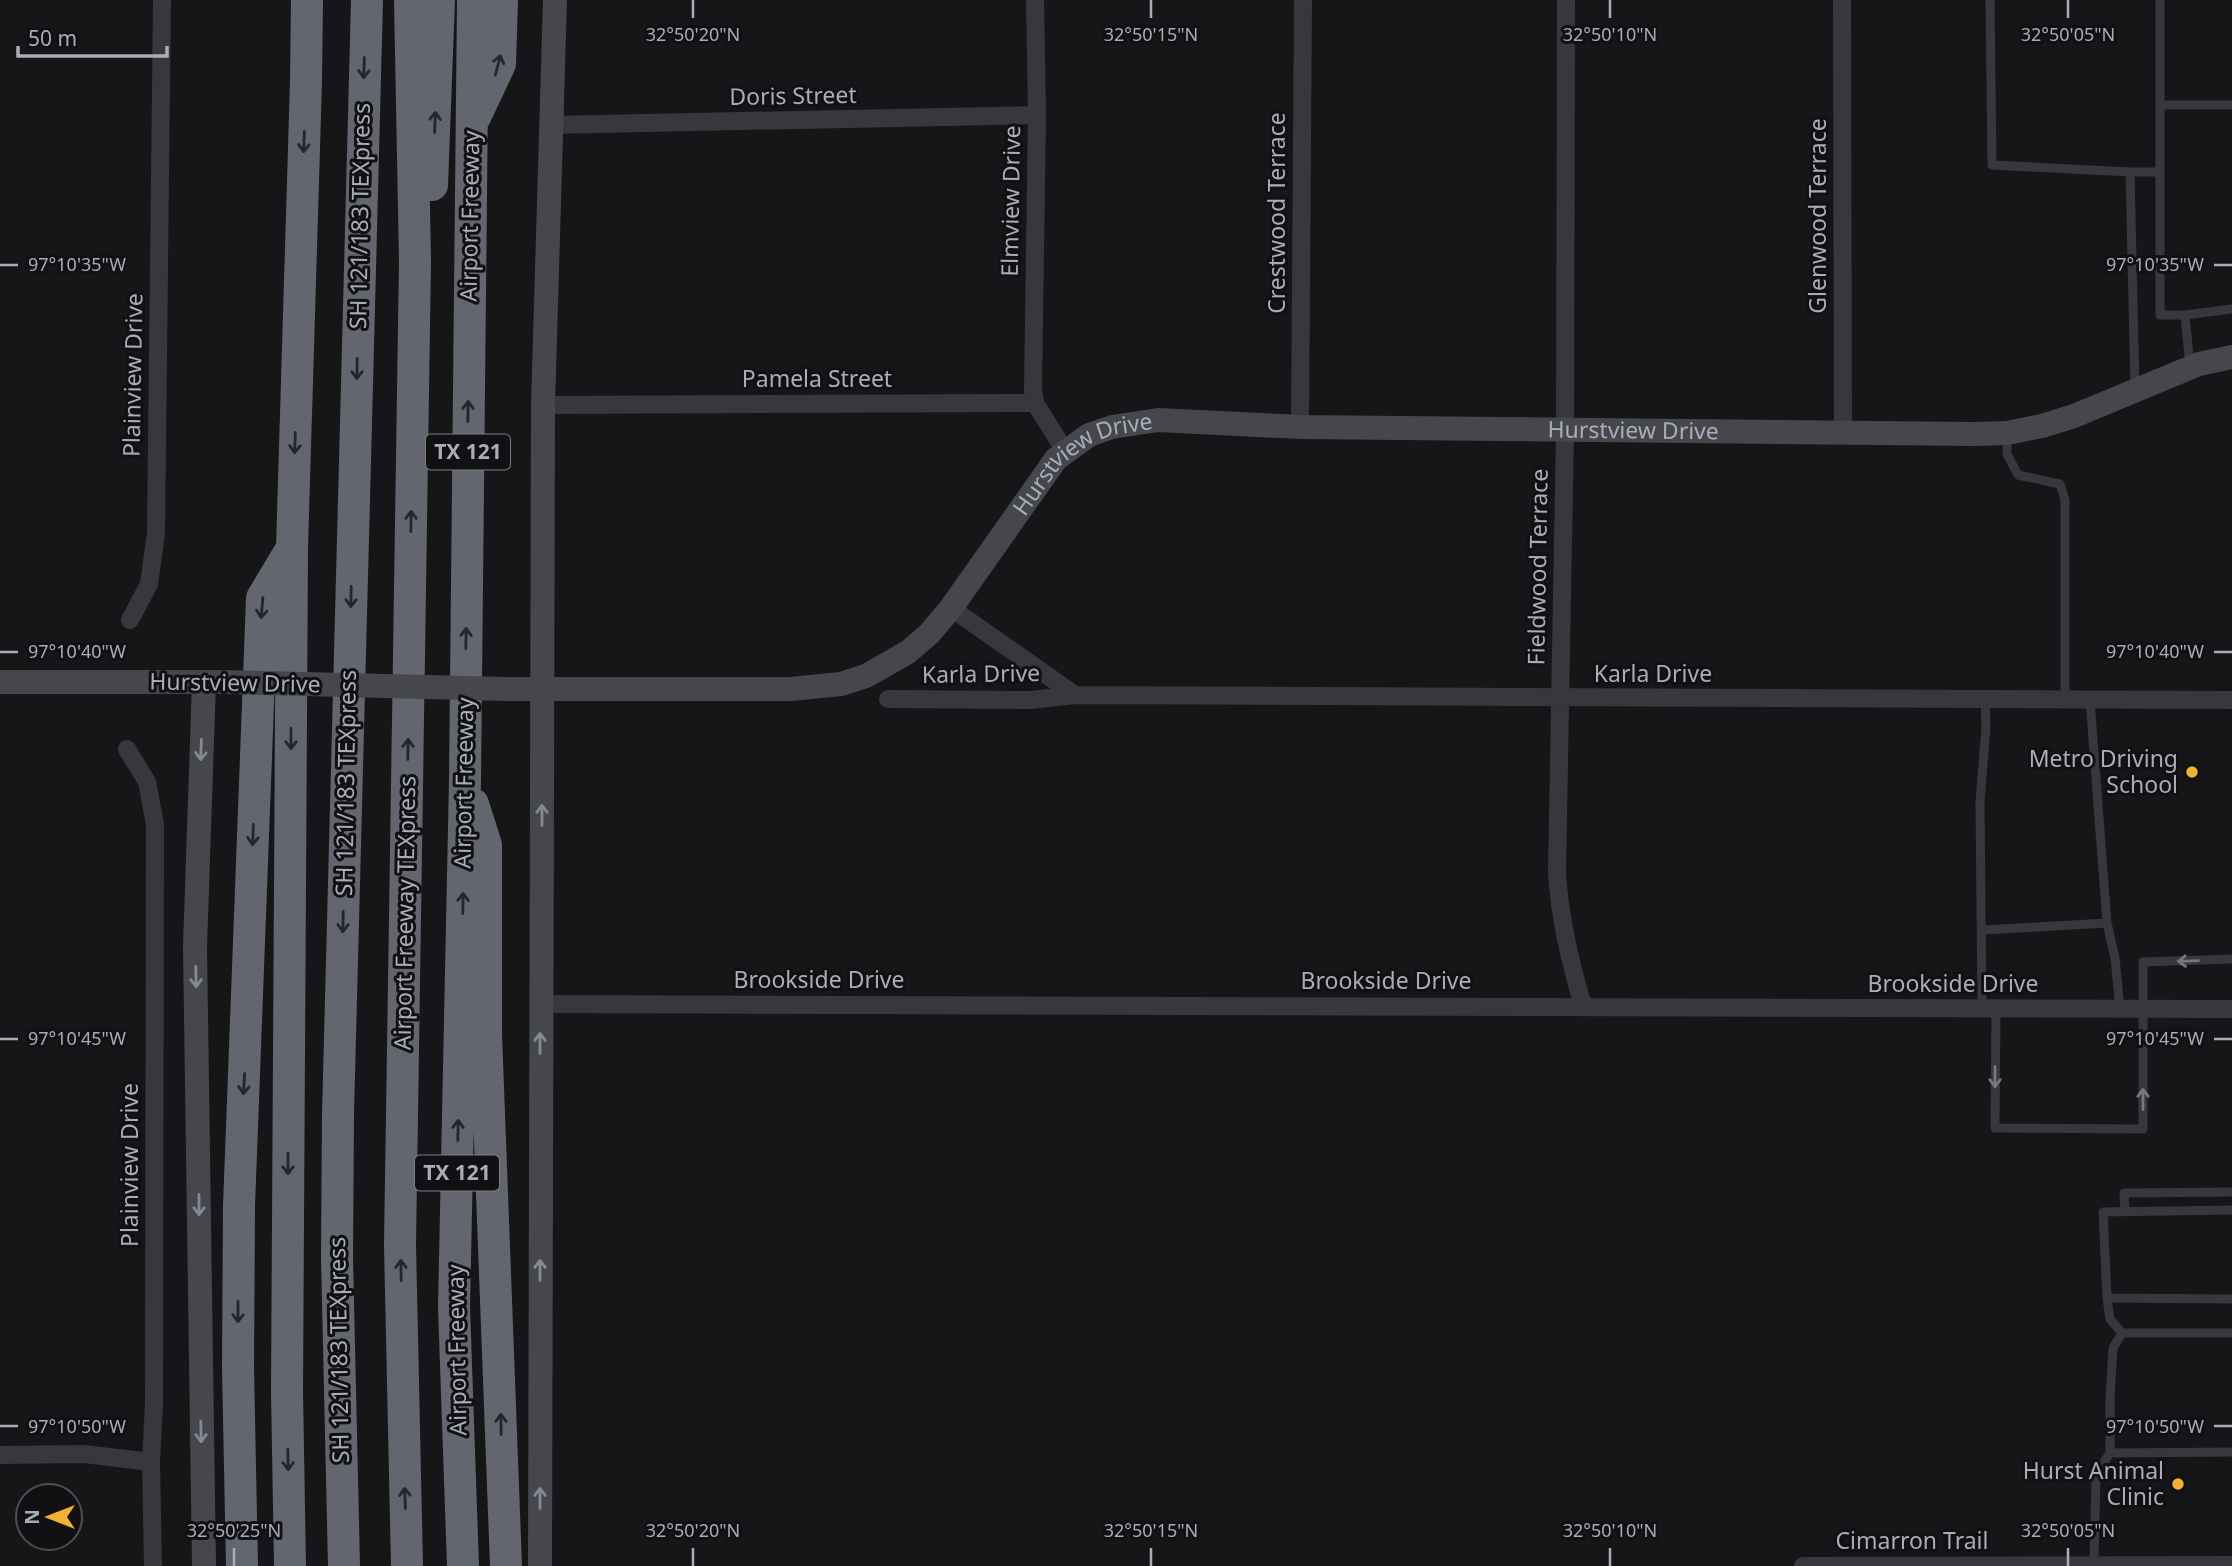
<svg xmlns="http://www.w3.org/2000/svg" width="2232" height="1566" font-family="'Noto Sans',sans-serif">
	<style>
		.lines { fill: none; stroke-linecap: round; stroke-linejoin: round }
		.lane { stroke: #37383d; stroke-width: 9 }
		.street { stroke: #37383d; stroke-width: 18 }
		.secondary { stroke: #45474d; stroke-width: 24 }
		.highway { stroke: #63666e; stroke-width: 32 }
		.secondary-bridge { stroke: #45474d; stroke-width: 24 }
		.oneway { stroke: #26262a }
		.oneway2 { stroke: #858993 }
		.oneway3 { stroke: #757881 }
		.ticks { fill: none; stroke: #a8adb8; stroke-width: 2.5 }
		.poi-dot { fill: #f2b134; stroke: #111113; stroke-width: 2.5 }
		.labels { text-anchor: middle; stroke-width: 6; stroke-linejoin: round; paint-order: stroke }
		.shield { fill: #111113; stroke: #7b7e86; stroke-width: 2 }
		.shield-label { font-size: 21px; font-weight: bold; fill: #a8adb8 }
		.street-label { font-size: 23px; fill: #a8adb8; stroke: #111113 }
		.poi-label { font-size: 23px; fill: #a8adb8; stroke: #111113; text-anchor: end }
		.ticks-label { font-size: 18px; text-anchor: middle; fill: #a8adb8; stroke: #111113; stroke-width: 6; stroke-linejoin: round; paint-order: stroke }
	</style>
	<rect width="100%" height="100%" fill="#161618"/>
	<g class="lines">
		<path class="lane" d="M1990 0 1992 165 2130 172
			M2160 0V315H2185L2190 366
			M2160 105H2232
			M2185 315 2232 309
			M2135 389 2130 172H2159
			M2007 434V454L2018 475 2060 484 2065 500V700
			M2090 700 2107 923 2115 958 2120 1009
			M1983 930 2107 923
			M1982 1009 1980 802 1986 727 1985 700
			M1996 1009 1995 1128 2143 1129V962L2232 959
			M2232 1210 2103 1212 2107 1298 2232 1299
			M2125 1212 2124 1193 2232 1192
			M2107 1298 2110 1319 2122 1333
			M2110 1453 2232 1452
			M2094 1564 2096 1475 2110 1453V1397L2113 1348 2122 1333H2232"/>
		<path class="street" d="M1035 0 1037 115 1033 390 1035 403 1065 451
			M1566 0 1565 431 1557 873C1560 920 1570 961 1583 1006
			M1842 0 1843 433
			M550 125 1037 115
			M543 405 1035 403
			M1300 427 1303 0
			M951 608 1075 695 2232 700
			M130 620 149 584 156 533 162 0
			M888 699 1031 700 1075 695
			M127 749 147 782 155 824 154 1403 151 1462 153 1566
			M540 1004 2232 1009
			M0 1455 84 1454 151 1462
			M1803 1566 2232 1565"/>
		<g class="secondary">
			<path d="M0 682H219"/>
			<path d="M204 682 195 947 204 1566"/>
			<path id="s1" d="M506 689H791L841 684 866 676 908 652 929 634 951 608 1056 459 1089 435 1112 427 1158 420 1300 427 1974 434 2007 433 2042 426 2074 416 2199 364 2232 357"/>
			<path d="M540 1566 543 405 555 0"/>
		</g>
		<path class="highway" d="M475 117 500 64 502 0
			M432 185 439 0
			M473 804 486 845V1034L506 1566
			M242 1566 238 1368 239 1206 262 598 292 548
			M290 1566 287 1391 292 548 306 81 307 0
			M344 1566 337 1257 338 1114 367 0
			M407 1566 400 1245 415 261 410 0
			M463 1566 454 1307 465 780 473 0"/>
		<path class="secondary-bridge" d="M227 682 506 689"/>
	</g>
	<defs><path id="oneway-shaft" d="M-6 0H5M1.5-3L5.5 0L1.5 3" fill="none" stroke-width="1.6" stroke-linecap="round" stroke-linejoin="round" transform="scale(1.75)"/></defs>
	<g class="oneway">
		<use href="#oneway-shaft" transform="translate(498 65) rotate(-75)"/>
		<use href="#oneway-shaft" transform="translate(364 68) rotate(92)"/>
		<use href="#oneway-shaft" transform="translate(435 122) rotate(-88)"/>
		<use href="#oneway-shaft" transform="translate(304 142) rotate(92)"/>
		<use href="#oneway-shaft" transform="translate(357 369) rotate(91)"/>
		<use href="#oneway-shaft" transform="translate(468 411) rotate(-89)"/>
		<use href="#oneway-shaft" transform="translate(295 443) rotate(92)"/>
		<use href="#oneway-shaft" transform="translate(411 521) rotate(-89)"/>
		<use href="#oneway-shaft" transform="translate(351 597) rotate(91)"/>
		<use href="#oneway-shaft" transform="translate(262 608) rotate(95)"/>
		<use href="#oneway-shaft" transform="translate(466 638) rotate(-89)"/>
		<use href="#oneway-shaft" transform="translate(291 739) rotate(90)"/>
		<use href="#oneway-shaft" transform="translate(408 749) rotate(-89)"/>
		<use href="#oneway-shaft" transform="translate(253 835) rotate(92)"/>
		<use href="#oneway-shaft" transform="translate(463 903) rotate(-89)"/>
		<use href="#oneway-shaft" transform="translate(343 922) rotate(91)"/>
		<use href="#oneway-shaft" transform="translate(244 1084) rotate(93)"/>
		<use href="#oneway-shaft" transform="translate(458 1130) rotate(-89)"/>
		<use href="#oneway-shaft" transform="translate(288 1164) rotate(90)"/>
		<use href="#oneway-shaft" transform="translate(401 1270) rotate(-91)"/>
		<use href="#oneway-shaft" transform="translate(238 1312) rotate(90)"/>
		<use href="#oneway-shaft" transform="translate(501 1424) rotate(-91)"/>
		<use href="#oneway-shaft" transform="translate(288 1460) rotate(89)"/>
		<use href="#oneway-shaft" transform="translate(405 1498) rotate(-92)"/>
	</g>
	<g class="oneway2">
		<use href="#oneway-shaft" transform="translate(201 750) rotate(92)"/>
		<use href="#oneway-shaft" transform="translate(542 815) rotate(-90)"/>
		<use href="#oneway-shaft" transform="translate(196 977) rotate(89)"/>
		<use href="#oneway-shaft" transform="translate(540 1043) rotate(-90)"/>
		<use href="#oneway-shaft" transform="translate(199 1205) rotate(90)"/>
		<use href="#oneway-shaft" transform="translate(540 1270) rotate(-90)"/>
		<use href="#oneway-shaft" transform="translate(201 1432) rotate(89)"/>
		<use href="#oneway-shaft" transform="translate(540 1498) rotate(-90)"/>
	</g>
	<g class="oneway3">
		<use href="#oneway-shaft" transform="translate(2188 961) rotate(178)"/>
		<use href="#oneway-shaft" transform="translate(1995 1077) rotate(90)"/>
		<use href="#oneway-shaft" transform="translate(2143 1099) rotate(-90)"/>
	</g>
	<path class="ticks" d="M693 0V18M1151 0V18M1610 0V18M2068 0V18M0 265H18M2214 265H2232M0 652H18M2214 652H2232M0 1039H18M2214 1039H2232M0 1426H18M2214 1426H2232M234 1548V1566M693 1548V1566M1151 1548V1566M1610 1548V1566M2068 1548V1566"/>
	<g class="poi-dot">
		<circle cx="2192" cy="772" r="7"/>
		<circle cx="2178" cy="1484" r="7"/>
	</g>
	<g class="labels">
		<g class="shield">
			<rect x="426" y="434.5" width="84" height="35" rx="5"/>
			<rect x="415" y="1155.5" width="84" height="35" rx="5"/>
		</g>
		<g class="shield-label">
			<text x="468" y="459">TX 121</text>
			<text x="457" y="1180">TX 121</text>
		</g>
		<g class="street-label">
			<text transform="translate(793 96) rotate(-1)" y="8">Doris Street</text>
			<text transform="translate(1011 201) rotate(-89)" y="8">Elmview Drive</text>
			<text transform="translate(1277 213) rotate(-90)" y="8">Crestwood Terrace</text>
			<text transform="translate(360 216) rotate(-89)" y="8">SH 121/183 TEXpress</text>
			<text transform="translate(470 216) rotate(-89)" y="8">Airport Freeway</text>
			<text transform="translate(1818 216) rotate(-90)" y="8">Glenwood Terrace</text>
			<text transform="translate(133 375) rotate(-89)" y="8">Plainview Drive</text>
			<text x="817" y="387">Pamela Street</text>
			<text dy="8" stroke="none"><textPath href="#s1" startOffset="1241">Hurstview Drive</textPath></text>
			<text dy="8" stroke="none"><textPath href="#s1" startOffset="674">Hurstview Drive</textPath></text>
			<text transform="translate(1538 567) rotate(-89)" y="8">Fieldwood Terrace</text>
			<text transform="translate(981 674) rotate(-1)" y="8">Karla Drive</text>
			<text x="1653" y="682">Karla Drive</text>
			<text transform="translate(235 683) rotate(1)" y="8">Hurstview Drive</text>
			<text transform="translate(346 783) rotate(-89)" y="8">SH 121/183 TEXpress</text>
			<text transform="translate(464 783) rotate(-89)" y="8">Airport Freeway</text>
			<text transform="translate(405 913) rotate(-89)" y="8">Airport Freeway TEXpress</text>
			<text x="819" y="988">Brookside Drive</text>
			<text x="1386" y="989">Brookside Drive</text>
			<text x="1953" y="992">Brookside Drive</text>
			<text transform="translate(130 1165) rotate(-90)" y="8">Plainview Drive</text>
			<text transform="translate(339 1350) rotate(-91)" y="8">SH 121/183 TEXpress</text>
			<text transform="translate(457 1350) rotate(-91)" y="8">Airport Freeway</text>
			<text x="1912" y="1549">Cimarron Trail</text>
		</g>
		<g class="poi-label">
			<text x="2178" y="767">Metro Driving<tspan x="2178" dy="26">School</tspan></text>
			<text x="2164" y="1479">Hurst Animal<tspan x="2164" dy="26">Clinic</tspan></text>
		</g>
	</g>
	<g class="ticks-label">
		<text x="693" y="41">32°50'20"N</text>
		<text x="1151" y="41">32°50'15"N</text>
		<text x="1610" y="41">32°50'10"N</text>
		<text x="2068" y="41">32°50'05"N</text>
		<text x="2155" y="271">97°10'35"W</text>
		<text x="77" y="271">97°10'35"W</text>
		<text x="2155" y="658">97°10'40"W</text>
		<text x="77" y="658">97°10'40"W</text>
		<text x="2155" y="1045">97°10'45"W</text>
		<text x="77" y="1045">97°10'45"W</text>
		<text x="2155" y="1433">97°10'50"W</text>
		<text x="77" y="1433">97°10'50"W</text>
		<text x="234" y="1537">32°50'25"N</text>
		<text x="693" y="1537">32°50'20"N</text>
		<text x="1151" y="1537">32°50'15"N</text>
		<text x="1610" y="1537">32°50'10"N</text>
		<text x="2068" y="1537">32°50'05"N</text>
	</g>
	<g transform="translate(49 1517) rotate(270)"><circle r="33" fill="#111113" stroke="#4d4f55" stroke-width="2"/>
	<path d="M0-5L12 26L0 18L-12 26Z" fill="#f2b134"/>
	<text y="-10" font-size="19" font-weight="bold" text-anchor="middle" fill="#a8adb8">N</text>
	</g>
	<path d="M18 46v10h149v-10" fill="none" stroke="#a8adb8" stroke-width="3.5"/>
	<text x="28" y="46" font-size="21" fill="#a8adb8" stroke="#111113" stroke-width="5" paint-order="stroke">50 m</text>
</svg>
